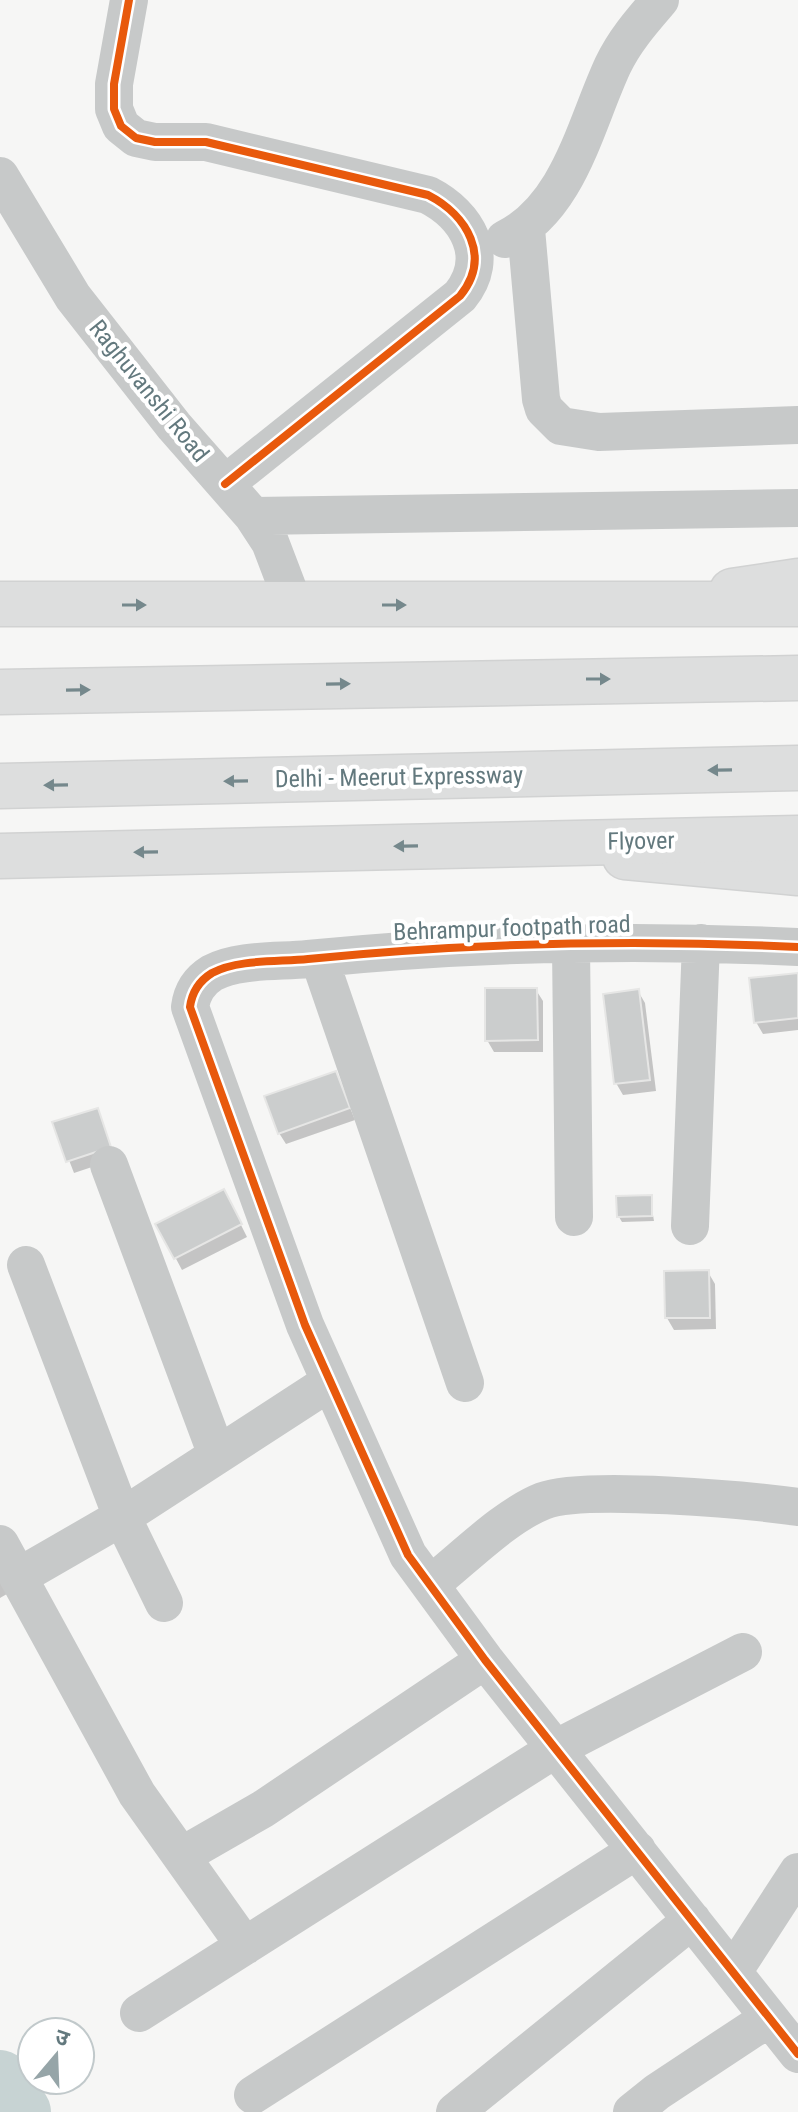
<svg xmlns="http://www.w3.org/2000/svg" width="798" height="2112" font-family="'Roboto Condensed','Noto Sans Devanagari',sans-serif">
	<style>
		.shadow { fill: #0003 }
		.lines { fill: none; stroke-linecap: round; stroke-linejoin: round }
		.river { stroke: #c7d3d3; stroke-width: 60 }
		.building { fill: #cbcdcd; stroke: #e6e6e5; stroke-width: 2 }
		.major-casing { stroke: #d1d2d2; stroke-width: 47 }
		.highway-casing { stroke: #d1d2d2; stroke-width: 47 }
		.minor { stroke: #c7c9c9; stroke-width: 38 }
		.major { stroke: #dddede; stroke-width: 44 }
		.highway { stroke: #dddede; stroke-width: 44 }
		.cycleway-casing { stroke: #fff; stroke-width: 13 }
		.cycleway { stroke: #e8590c; stroke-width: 8 }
		.oneway { fill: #75888c }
		.labels { text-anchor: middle; stroke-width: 8; stroke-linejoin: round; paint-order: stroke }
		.street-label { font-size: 24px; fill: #63797e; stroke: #fff }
	</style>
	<rect width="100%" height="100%" fill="#f6f6f5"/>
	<path class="shadow" d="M798 975V1030L763 1034 756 1022Z
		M536 990 543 1001V1052H494L487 1040Z
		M638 991 645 1003 656 1091 623 1095 616 1083Z
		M336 1073 355 1120 286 1144 279 1133Z
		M97 1110 116 1159 74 1173 55 1124Z
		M650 1197 654 1221 622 1222 619 1217Z
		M230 1203 247 1237 182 1270 158 1225Z
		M708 1272 715 1284 716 1329 674 1330 667 1318Z
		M0 1569 12 1591 0 1598Z"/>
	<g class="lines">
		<path class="river" d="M0 2080 21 2112"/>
	</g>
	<path class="building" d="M798 973V1018L754 1023 749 978Z
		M485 988H537L538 1040 485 1041Z
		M639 989 650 1080 614 1084 603 994Z
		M336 1071 350 1108 278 1134 264 1096Z
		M98 1108 111 1147 66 1162 52 1122Z
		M224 1189 242 1224 174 1259 155 1224Z
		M652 1195V1216L617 1217 616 1196Z
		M709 1270 710 1318H665L664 1271Z"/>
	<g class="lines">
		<g class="major-casing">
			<path id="major" d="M732 591 798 581
				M625 857 798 873"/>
		</g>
		<g class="highway-casing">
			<path id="highway" d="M0 604H798
				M0 692 798 678
				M0 786 798 768
				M0 856 798 838"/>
		</g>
		<path class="minor" d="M129 0 114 84V109L121 126 136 138 155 142H206L428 195C467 215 492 257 460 296L225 484
			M0 176 73 297 174 426 253 516 270 542 294 605
			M526 229 541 399 544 409 561 426 599 432 798 425
			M505 239C569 208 585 125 613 65 625 40 642 21 660 0
			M253 516 798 508
			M571 946 574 1217
			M798 947C635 939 470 943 308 959 279 962 238 959 212 973 199 981 192 992 190 1007L305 1325 408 1555 485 1660 798 2054
			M319 958 465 1383
			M109 1165 217 1455
			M690 1226 701 943
			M26 1265 122 1517 164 1603
			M0 1544 137 1794 245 1946
			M18 1577 122 1517 330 1382
			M431 1584C464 1558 505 1516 543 1501 584 1485 749 1500 798 1507
			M183 1855 263 1809 485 1660
			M733 1972 798 1872
			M139 2013 557 1748 743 1652
			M253 2095 637 1850
			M455 2112 692 1920
			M632 2112 657 2092 769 2018"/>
		<use href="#major" class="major"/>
		<use href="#highway" class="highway"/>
		<g class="cycleway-casing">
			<path id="cycleway" d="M129 0 114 84V109L121 126 136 138 155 142H206L428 195C467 215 492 257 460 296L225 484
				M798 947C635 939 470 943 308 959 279 962 238 959 212 973 199 981 192 992 190 1007L305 1325 408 1555 485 1660 798 2054"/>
		</g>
		<use href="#cycleway" class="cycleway"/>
	</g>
	<defs><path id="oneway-solid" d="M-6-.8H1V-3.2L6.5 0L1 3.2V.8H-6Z" transform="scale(2)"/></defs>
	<g class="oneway">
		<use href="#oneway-solid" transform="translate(134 605)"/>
		<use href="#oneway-solid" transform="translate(394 605)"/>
		<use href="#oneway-solid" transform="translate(598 679)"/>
		<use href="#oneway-solid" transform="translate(338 684) rotate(-1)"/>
		<use href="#oneway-solid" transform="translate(78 690) rotate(-1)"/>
		<use href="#oneway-solid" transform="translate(720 770) rotate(179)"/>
		<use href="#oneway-solid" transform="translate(236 781) rotate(179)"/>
		<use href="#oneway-solid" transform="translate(56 785) rotate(179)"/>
		<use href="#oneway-solid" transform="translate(406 846) rotate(179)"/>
		<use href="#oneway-solid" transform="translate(146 852) rotate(179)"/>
	</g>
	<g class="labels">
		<g class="street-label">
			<text transform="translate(149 391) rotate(51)" y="8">Raghuvanshi Road</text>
			<text transform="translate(399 777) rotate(-1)" y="8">Delhi - Meerut Expressway</text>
			<text transform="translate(641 841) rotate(-1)" y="8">Flyover</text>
			<text transform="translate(512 928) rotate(-2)" y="8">Behrampur footpath road</text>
		</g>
	</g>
	<g transform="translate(56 2056) rotate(19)"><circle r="38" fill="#ffffff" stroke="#c1c9cb" stroke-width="2"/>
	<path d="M0-6L14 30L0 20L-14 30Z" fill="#96a5a8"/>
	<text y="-12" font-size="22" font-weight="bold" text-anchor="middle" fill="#63797e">उ</text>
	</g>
</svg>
